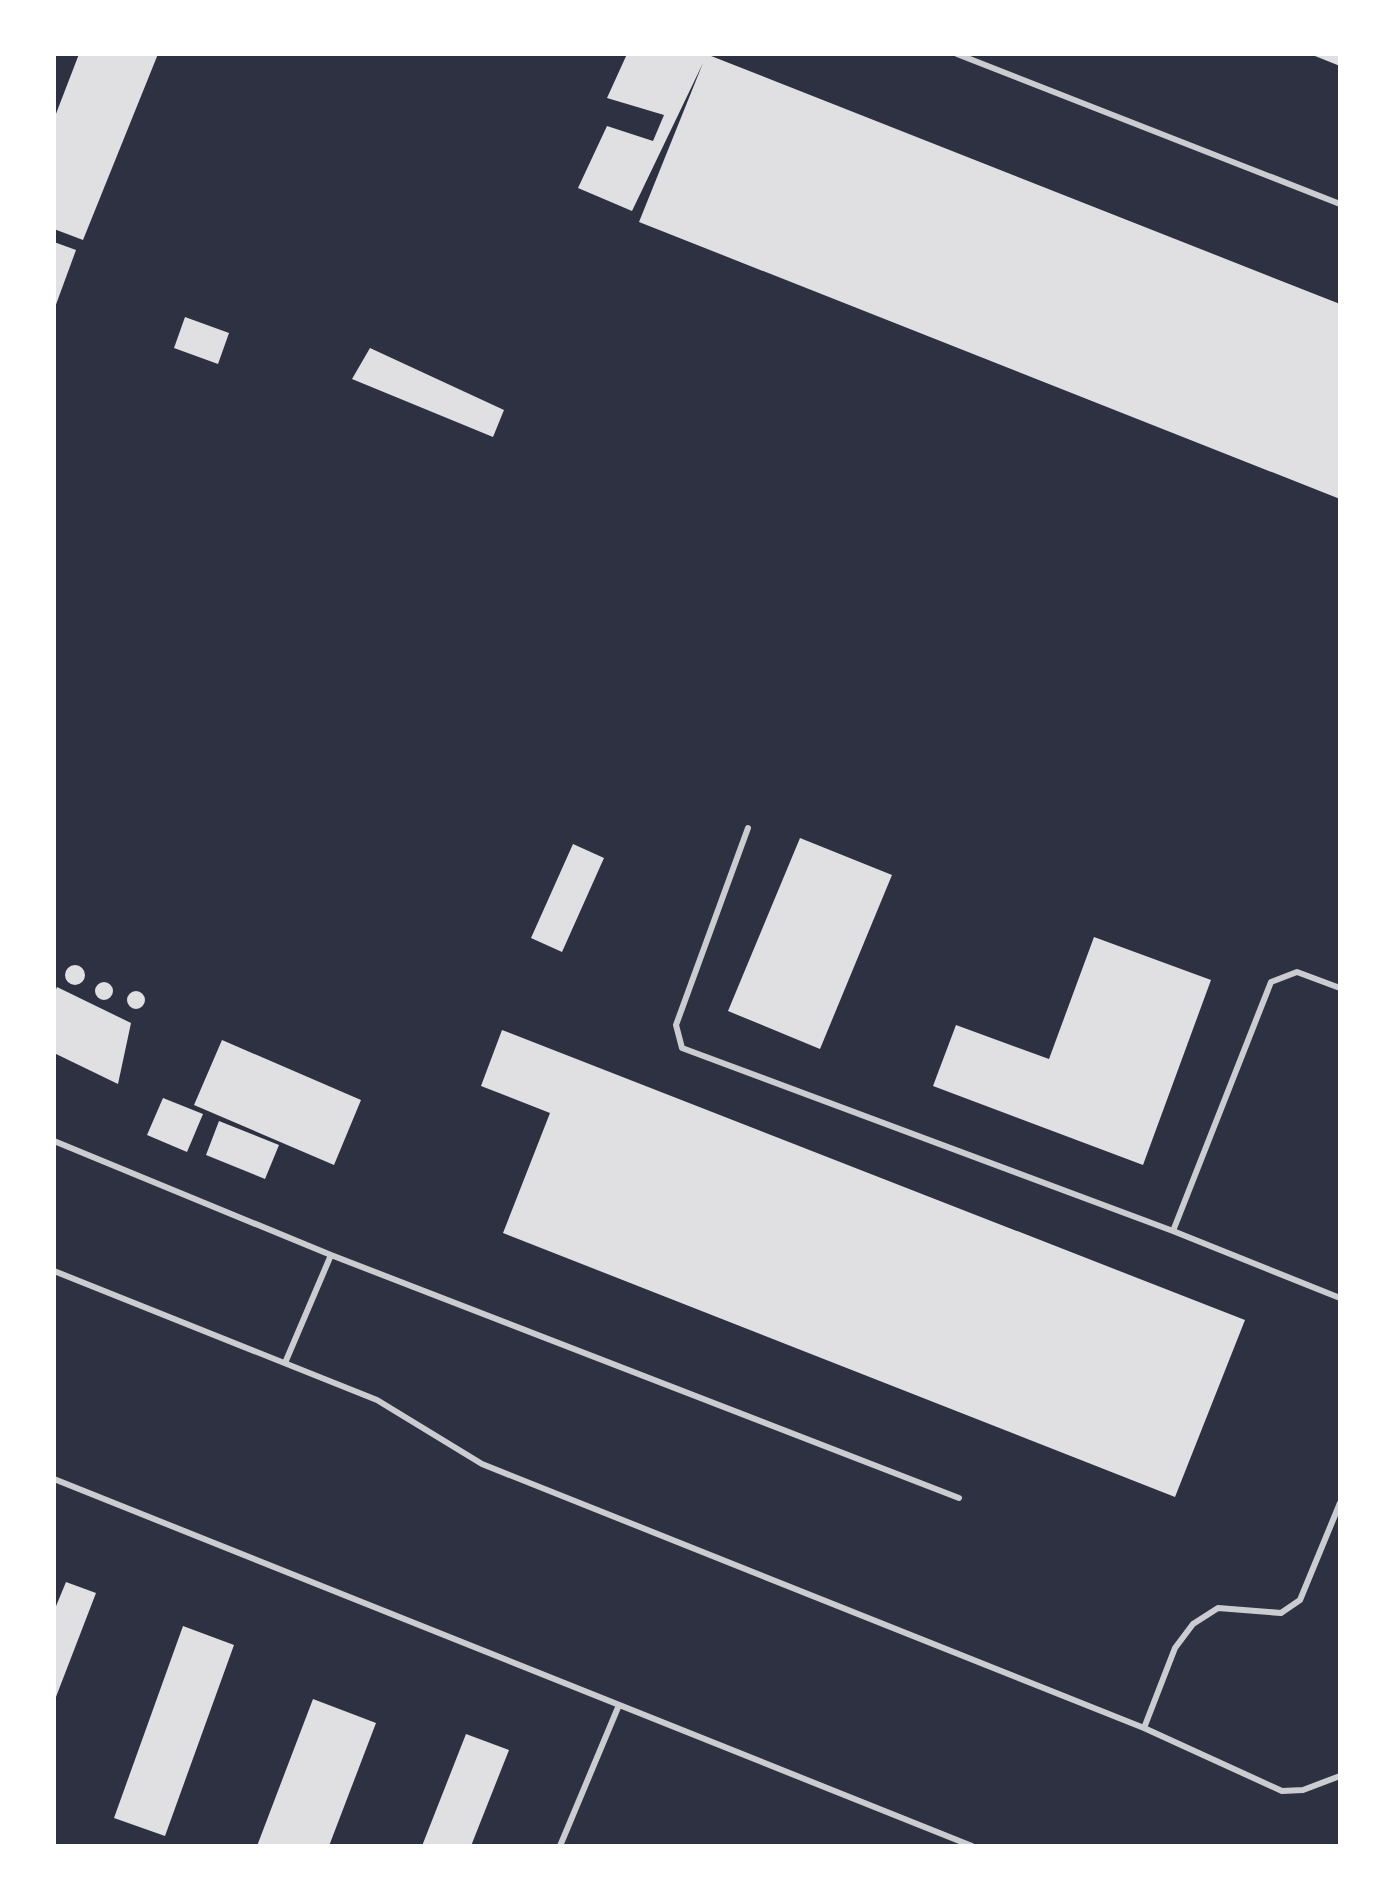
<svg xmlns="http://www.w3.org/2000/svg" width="1394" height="1900" font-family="'Archivo Narrow',sans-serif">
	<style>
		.building { fill: #e0e0e3 }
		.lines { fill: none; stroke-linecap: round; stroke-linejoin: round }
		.service { stroke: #caccd0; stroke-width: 6 }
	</style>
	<rect width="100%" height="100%" fill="#2d3142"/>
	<path class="building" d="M79 54H158L83 240 54 229V119Z
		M627 54H706L1340 304V499L639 222 703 63 632 211 578 188 607 126 653 141 664 115 607 98Z
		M1310 54H1340V66Z
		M54 242 76 250 54 310Z
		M185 317 229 333 218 364 174 348Z
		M370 348 504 410 493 437 352 379Z
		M800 838 892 875 820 1049 728 1011Z
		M573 844 604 858 562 952 531 938Z
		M1094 937 1211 980 1143 1165 933 1086 956 1025 1049 1059Z
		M65 975a10 10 0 1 1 20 0a10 10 0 1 1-20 0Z
		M95 991a9 9 0 1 1 18 0a9 9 0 1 1-18 0Z
		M57 987 131 1023 118 1084 54 1053V994Z
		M127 1000a9 9 0 1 1 18 0a9 9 0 1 1-18 0Z
		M502 1030 1245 1320 1175 1497 503 1233 550 1113 481 1086Z
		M222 1040 361 1100 334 1165 194 1105Z
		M163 1098 203 1114 187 1152 147 1135Z
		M219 1121 279 1145 265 1179 206 1155Z
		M66 1582 96 1593 54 1702V1611Z
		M183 1626 234 1645 165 1836 114 1818Z
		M313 1699 376 1723 329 1846H257Z
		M466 1734 509 1750 471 1846H422Z"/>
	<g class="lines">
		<path class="service" d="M957 54 1340 204
			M748 828 676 1025 682 1048 1173 1231 1340 1298
			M54 1141 331 1255 959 1498
			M1173 1231 1271 982 1297 972 1340 988
			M54 1271 377 1400 482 1464 1144 1728 1282 1791 1303 1790 1340 1776
			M285 1363 331 1255
			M54 1479 972 1846
			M1144 1728 1175 1648 1193 1624 1218 1608 1281 1613 1300 1600 1340 1503
			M560 1846 619 1705"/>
	</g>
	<rect width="1394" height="1900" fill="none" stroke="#ffffff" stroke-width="112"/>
</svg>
